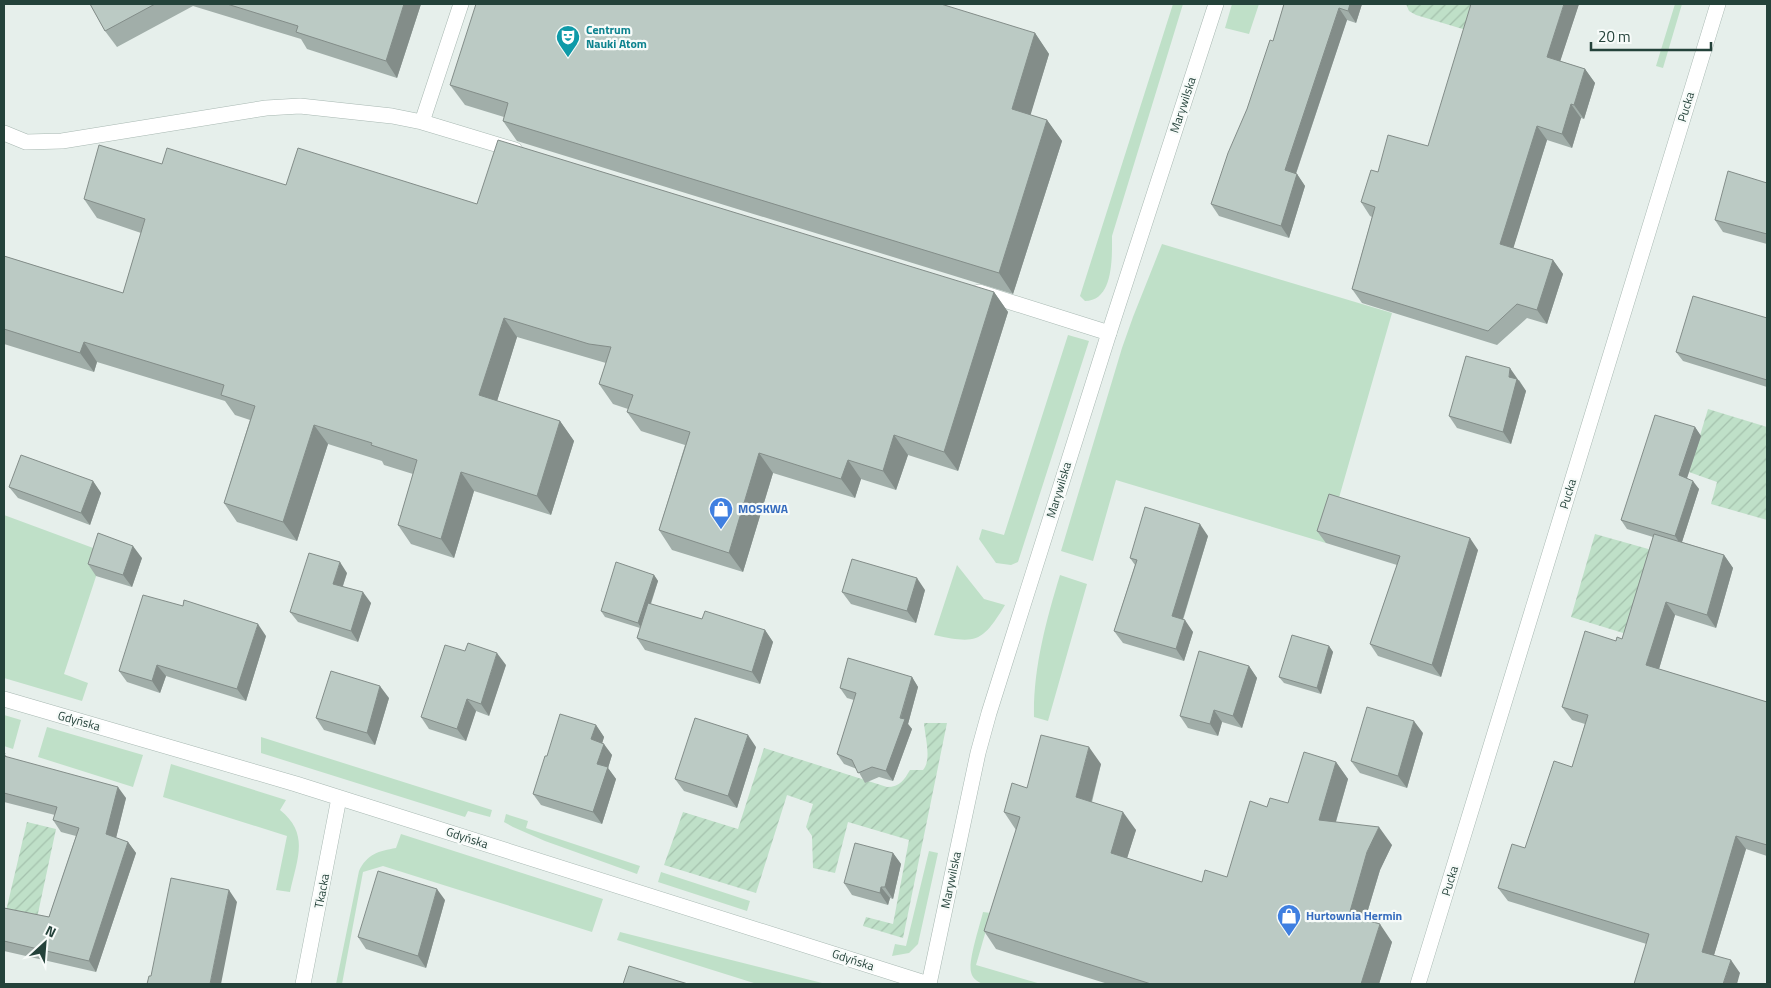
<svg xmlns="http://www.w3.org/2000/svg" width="1771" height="988" font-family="'Titillium Web',sans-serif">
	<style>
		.grass { fill: #bfe0c8 }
		.garden { fill: url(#garden-furrows) }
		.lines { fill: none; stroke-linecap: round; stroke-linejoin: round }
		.service-casing { stroke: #a8b8b2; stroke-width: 16 }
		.minor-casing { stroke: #a8b8b2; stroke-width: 16 }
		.service { stroke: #fff; stroke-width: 15 }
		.minor { stroke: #fff; stroke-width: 15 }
		.wall { fill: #a1aea9 }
		.shaded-wall { fill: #838d89 }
		.building { fill: #bbcac4; stroke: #838d89 }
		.labels { text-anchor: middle; stroke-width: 4.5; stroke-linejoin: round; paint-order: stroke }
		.culture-label { font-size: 12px; font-weight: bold; fill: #0d838f; stroke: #f7fbf9; text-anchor: start }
		.street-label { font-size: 12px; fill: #24423a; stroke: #f7fbf9 }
		.shop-label { font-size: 12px; font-weight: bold; fill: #366cbe; stroke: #f7fbf9; text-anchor: start }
	</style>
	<defs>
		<pattern id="garden-furrows" width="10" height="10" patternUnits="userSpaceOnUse" patternTransform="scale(1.25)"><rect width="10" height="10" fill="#bfe0c8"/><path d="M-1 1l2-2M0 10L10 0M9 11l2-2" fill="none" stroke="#a4c1ad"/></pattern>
	</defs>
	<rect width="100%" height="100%" fill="#e6efeb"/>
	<path class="grass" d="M1173 4H1183L1112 236C1112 256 1114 301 1085 301L1080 296Z
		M1232 4H1259L1249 34 1225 28Z
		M1675 4H1682L1663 68 1656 66Z
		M1162 244 1392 313 1326 543 1116 480 1093 561 1061 551 1122 348 1133 317Z
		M1068 335 1089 341 1018 562 1011 565 996 563 979 539 982 529 1004 535Z
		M4 515 104 552 64 674 88 683 82 701 4 678Z
		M957 565 984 599 1005 605C982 643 976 644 934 635Z
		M1060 575 1087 584 1048 721 1034 717C1033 669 1046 621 1060 575Z
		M4 715 21 720 13 749 4 746Z
		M47 727 143 755 133 787 38 757Z
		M261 737 492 810 490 817 468 811 465 817 261 753Z
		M171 764 286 800 280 810C310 834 297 859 290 892L276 890 287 836 163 797Z
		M506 814 528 821 526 828 640 866 637 874 545 841 513 827 504 822Z
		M401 834 603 899 592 932 383 866 363 872 342 984H336L359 871C367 854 379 851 396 848Z
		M929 851 938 853 918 944 909 953 892 956 895 944 906 946Z
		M661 872 750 901 747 911 658 882Z
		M983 912 991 913 976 965 1041 984H982C977 981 972 978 971 972 968 961 980 925 983 912Z
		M620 932 826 984H757L617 940Z"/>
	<path class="garden" d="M1406 4H1485L1476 33 1416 15 1409 11Z
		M1708 409 1767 427V520L1711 504 1717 482 1689 472Z
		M1595 534 1659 552 1633 636 1571 617Z
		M924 723H947L903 938 863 926 866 917 893 924 909 840 848 822 835 873 813 868 812 836 806 827 813 804 787 795 756 893 664 865 683 812 738 829 764 748 887 787C900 787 904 780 910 770H923C932 760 925 737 924 723Z
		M27 822 56 829 37 918 6 911Z"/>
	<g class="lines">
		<g class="service-casing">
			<path id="service" d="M422 122 461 4
				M4 133 26 142 62 141 266 108 300 106 392 116 422 122 515 150
				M979 292 1109 333"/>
		</g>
		<g class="minor-casing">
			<path id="minor" d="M4 699 296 784 928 984
				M303 984 339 798
				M929 984 978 753 989 713 1109 333 1216 4
				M1418 984 1718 4"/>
		</g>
		<use href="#service" class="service"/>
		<use href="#minor" class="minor"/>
	</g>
	<path class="wall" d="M90 4H421L397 78 307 49 301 39 193 6 117 47 105 31Z
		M1284 4H1362L1356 23 1347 20 1296 174H1297L1305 186 1289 238 1219 216 1211 204 1273 41Z
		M1579 4 1560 61 1585 69 1595 83 1584 119 1581 118 1572 148 1547 140 1513 248 1553 260 1563 274 1547 324 1527 318 1497 345 1362 303 1352 289 1372 217 1370 216 1361 202 1378 172 1428 146Z
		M1035 33 1049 54 1030 115 1047 120 1062 141 1013 294 517 141 503 121 504 117 465 105 450 85Z
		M162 164 286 185 477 204 994 292 1008 312 958 471 908 455 896 490 861 479 855 498 773 473 743 572 672 550 659 530 685 445 641 431 627 412 628 409 613 404 599 384 606 363 517 337 497 401 560 421 574 441 551 515 474 491 454 558 411 544 398 525 413 474 384 465 382 461 328 444 297 541 237 522 224 503 250 420 235 415 225 401 97 362 94 372 4 344V256L123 293 141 233 97 218 84 199Z
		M1767 183V244L1723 232 1715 220Z
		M1767 318V387L1683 361 1676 352Z
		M1519 380 1526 391 1511 444 1457 428 1449 416Z
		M1695 427 1701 436 1687 478 1699 489 1682 542 1724 555 1733 568 1716 628 1675 615 1659 669 1767 702V856L1746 849 1714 955 1740 973 1508 901 1498 888 1525 848 1572 767 1585 724 1572 720 1562 707 1616 641 1622 639 1653 537 1627 529 1621 520Z
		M93 481 101 493 90 525 18 498 9 487Z
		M1317 531 1478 550 1441 677 1378 656 1370 644 1397 565 1326 543Z
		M1208 536 1183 620 1193 632 1184 661 1123 643 1114 631 1135 565 1130 558Z
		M142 558 132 587 96 576 88 564Z
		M347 573 343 586 371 603 358 642 298 622 290 612Z
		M654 575 658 581 651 604 702 619 765 630 773 642 760 684 645 650 637 638 640 628 605 617 601 611Z
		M925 590 916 623 851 604 842 592Z
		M266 636 246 701 166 676 160 693 127 682 119 671Z
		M1329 646 1333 652 1321 694 1284 683 1279 677Z
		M506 665 489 716 476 711 466 741 429 729 421 717Z
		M1249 666 1257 678 1242 728 1222 722 1218 736 1188 728 1180 716Z
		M912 677 918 687 908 724 912 729 893 781 879 777 865 783 857 769 844 764 837 754 854 700 847 698 840 688Z
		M389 698 375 745 324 730 316 718Z
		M596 725 604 737 602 743 612 755 608 768 616 779 602 824 541 805 533 794 547 756Z
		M1423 733 1407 788 1360 773 1351 761Z
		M756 747 737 808 684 791 675 779Z
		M4 753 7 757 126 798 116 838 128 842 136 853 96 972 4 951V908L49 917 76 836 61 832 53 820 55 815 4 802Z
		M1336 762 1348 779 1336 822 1392 845 1380 870 1365 920 1392 942 1379 984H1108L996 949 984 931 1016 830 1004 812 1027 788 1101 764 1092 802 1136 830 1127 858 1202 882 1227 877 1267 807 1288 803Z
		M893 853 901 864 893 899 890 898 888 905 852 895 844 883Z
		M445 900 426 968 366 949 358 937Z"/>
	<path class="shaded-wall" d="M404 4H421L397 78 386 61Z
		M1350 4H1362L1356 23 1348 11Z
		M1564 4H1579L1557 71 1547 57Z
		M1339 8 1347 20 1293 182 1285 170Z
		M1035 33 1049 54 1026 130 1012 109Z
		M1585 69 1595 83 1584 119 1574 105Z
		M1571 104 1581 118 1572 148 1562 134Z
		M1047 120 1062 141 1013 294 999 273Z
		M1537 126 1547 140 1510 259 1500 244Z
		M1297 174 1305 186 1289 238 1281 226Z
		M1553 260 1563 274 1547 324 1537 310Z
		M994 292 1008 312 958 471 944 452Z
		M504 318 517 337 493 414 479 395Z
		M84 342 97 362 94 372 80 353Z
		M1510 368 1526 391 1511 444 1503 432 1509 377Z
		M560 421 574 441 551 515 537 496Z
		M314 425 328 444 297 541 283 522Z
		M1695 427 1701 436 1685 484 1679 475Z
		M894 435 908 455 896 490 883 471Z
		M759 453 773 473 743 572 729 553Z
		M848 460 861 479 855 498 841 479Z
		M461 472 474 491 454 558 441 539Z
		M93 481 101 493 90 525 81 513Z
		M1693 481 1699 489 1681 545 1675 536Z
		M1200 524 1208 536 1180 628 1172 616Z
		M1470 538 1478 550 1441 677 1432 665Z
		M133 546 142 558 132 587 123 575Z
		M1724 555 1733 568 1716 628 1707 615Z
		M340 562 347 573 340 594 333 584Z
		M654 575 658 581 642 629 638 623Z
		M917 578 925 590 916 623 907 611Z
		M363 592 371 603 358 642 351 631Z
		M1666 602 1675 615 1656 679 1646 665Z
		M1185 620 1193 632 1184 661 1176 649Z
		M258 624 266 636 246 701 237 689Z
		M765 630 773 642 760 684 752 672Z
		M1329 646 1333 652 1321 694 1317 688Z
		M497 653 506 665 489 716 481 704Z
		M157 665 166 676 160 693 152 681Z
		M1249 666 1257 678 1242 728 1233 716Z
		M912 677 918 687 908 724 912 729 893 781 886 771Z
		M380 686 389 698 375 745 367 733Z
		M467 699 476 711 466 741 457 729Z
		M1214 710 1222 722 1218 736 1210 724Z
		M1414 721 1423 733 1407 788 1398 776Z
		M596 725 604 737 600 751 591 739Z
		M748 735 756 747 737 808 728 796Z
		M604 744 612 755 608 768 616 779 602 824 593 812 597 764Z
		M1089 747 1101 764 1088 814 1076 797Z
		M1336 762 1348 779 1331 838 1319 820Z
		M118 787 126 798 114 846 106 834Z
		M1123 812 1136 830 1123 871 1111 853Z
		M1379 827 1392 845 1380 870 1361 933 1349 915 1367 852Z
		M1736 836 1746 849 1711 965 1702 952Z
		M128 842 136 853 96 972 89 961Z
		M893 853 901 864 893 899 885 887Z
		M881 887 890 898 888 905 880 893Z
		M437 889 445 900 426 968 418 956Z
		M229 890 237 902 221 984H210Z
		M1380 924 1392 942 1379 984H1361Z
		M1731 960 1740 973 1737 984H1723Z"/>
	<path class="building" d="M90 4H155L105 31Z
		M227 4H404L386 61 296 32 298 26Z
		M476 4H941L1035 33 1012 109 1047 120 999 273 503 121 508 103 450 85Z
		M1284 4H1350L1348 11 1339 8 1285 170 1297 174 1281 226 1211 204 1228 153 1247 109 1270 40 1273 41Z
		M1471 4H1564L1547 57 1585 69 1574 105 1571 104 1562 134 1537 126 1500 244 1553 260 1537 310 1517 304 1488 331 1352 289 1375 207 1361 202 1371 170 1378 172 1388 135 1428 146Z
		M498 140 994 292 944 452 894 435 883 471 848 460 841 479 759 453 729 553 659 530 690 432 627 412 633 395 599 384 611 347 589 344 504 318 479 395 560 421 537 496 461 472 441 539 398 525 417 460 371 445 372 443 314 425 283 522 224 503 255 406 221 395 224 385 84 342 80 353 4 329V256L123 293 145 219 84 199 99 145 162 164 167 148 286 185 298 148 477 204Z
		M1728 171 1767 183V234L1715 220Z
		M1693 296 1767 318V380L1676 352Z
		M1466 356 1510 368 1509 377 1517 379 1503 432 1449 416Z
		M1655 415 1695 427 1679 475 1693 481 1675 536 1621 520Z
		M21 455 93 481 81 513 9 487Z
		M1329 494 1470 538 1432 665 1370 644 1400 556 1317 531Z
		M1145 507 1200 524 1172 616 1185 620 1176 649 1114 631 1137 560 1130 558Z
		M98 533 133 546 123 575 88 564Z
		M1654 534 1724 555 1707 615 1666 602 1646 665 1767 702V845L1736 836 1702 952 1731 960 1723 984H1634L1649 934 1498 888 1512 844 1525 848 1554 761 1572 767 1588 715 1562 707 1585 631 1616 641 1617 637 1622 639Z
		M309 553 340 562 333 584 363 592 351 631 290 612Z
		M852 559 917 578 907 611 842 592Z
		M616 562 654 575 638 623 601 611Z
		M143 595 183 606 184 600 258 624 237 689 157 665 152 681 119 671Z
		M648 603 702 619 705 611 765 630 752 672 637 638Z
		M1292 635 1329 646 1317 688 1279 677Z
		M468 643 497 653 481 704 467 699 457 729 421 717 445 645 465 651Z
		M1199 651 1249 666 1233 716 1214 710 1210 724 1180 716Z
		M848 658 912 677 900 718 905 719 886 771 872 767 858 773 852 760 837 754 856 693 840 688Z
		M331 671 380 686 367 733 316 718Z
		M1367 707 1414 721 1398 776 1351 761Z
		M560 714 596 725 591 739 604 744 597 764 608 767 593 812 533 794 545 756H547Z
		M695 718 748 735 728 796 675 779Z
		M1041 735 1089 747 1076 797 1123 812 1111 853 1202 882 1205 870 1227 877 1250 801 1267 807 1270 798 1288 803 1304 752 1336 762 1319 820 1379 827 1367 852 1349 915 1380 924 1361 984H1151L984 931 1020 817 1004 812 1012 783 1027 788Z
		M4 753H5L4 756 118 787 106 834 128 842 89 961 4 941V908L49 917 79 828 53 820 57 807 4 793Z
		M855 843 893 853 885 887H881L880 893 844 883Z
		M378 871 437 889 418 956 358 937Z
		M171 878 229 890 210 984H147L149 976H151Z
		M629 966 688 984H623Z"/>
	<defs>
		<g id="theatre-pin" transform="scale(1.25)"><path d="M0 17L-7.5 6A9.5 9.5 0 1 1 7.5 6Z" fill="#0f9aa8" stroke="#f7fbf9"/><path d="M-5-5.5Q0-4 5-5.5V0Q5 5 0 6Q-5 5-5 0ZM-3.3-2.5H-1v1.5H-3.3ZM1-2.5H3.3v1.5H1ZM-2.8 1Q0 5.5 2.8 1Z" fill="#fff"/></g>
		<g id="shop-pin" transform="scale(1.25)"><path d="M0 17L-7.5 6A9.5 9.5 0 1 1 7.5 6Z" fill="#3f7fe0" stroke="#f7fbf9"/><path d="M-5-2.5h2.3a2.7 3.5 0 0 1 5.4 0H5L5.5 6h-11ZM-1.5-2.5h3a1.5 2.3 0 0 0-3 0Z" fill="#fff"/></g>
	</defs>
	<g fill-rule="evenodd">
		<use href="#theatre-pin" x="568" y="37"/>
		<use href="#shop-pin" x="721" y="509"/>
		<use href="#shop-pin" x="1289" y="916"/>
	</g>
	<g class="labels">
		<g class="culture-label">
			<text x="586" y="34">Centrum<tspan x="586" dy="14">Nauki Atom</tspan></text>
		</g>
		<g class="street-label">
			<text transform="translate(1183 105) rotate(-72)" y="4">Marywilska</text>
			<text transform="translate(1686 107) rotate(-73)" y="4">Pucka</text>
			<text transform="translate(1059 490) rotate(-73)" y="4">Marywilska</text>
			<text transform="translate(1568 494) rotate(-73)" y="4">Pucka</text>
			<text transform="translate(79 721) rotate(16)" y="4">Gdyńska</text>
			<text transform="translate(467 838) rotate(18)" y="4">Gdyńska</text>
			<text transform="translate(951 880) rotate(-78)" y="4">Marywilska</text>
			<text transform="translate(1450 881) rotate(-73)" y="4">Pucka</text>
			<text transform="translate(322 891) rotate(-79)" y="4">Tkacka</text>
			<text transform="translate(853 960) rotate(18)" y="4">Gdyńska</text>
		</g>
		<g class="shop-label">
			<text x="738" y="513">MOSKWA</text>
			<text x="1306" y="920">Hurtownia Hermin</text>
		</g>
	</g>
	<rect width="1771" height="988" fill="none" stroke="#24423a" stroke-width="10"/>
	<g transform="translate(45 943) rotate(26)" stroke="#f7fbf9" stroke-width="4" paint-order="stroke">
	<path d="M0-4L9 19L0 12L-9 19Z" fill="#24423a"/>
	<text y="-8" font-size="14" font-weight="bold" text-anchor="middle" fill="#24423a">N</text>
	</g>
	<path d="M1591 42v8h120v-8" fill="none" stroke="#24423a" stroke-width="2.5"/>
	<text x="1598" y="42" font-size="15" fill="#24423a" stroke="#f7fbf9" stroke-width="4" paint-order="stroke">20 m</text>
</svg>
